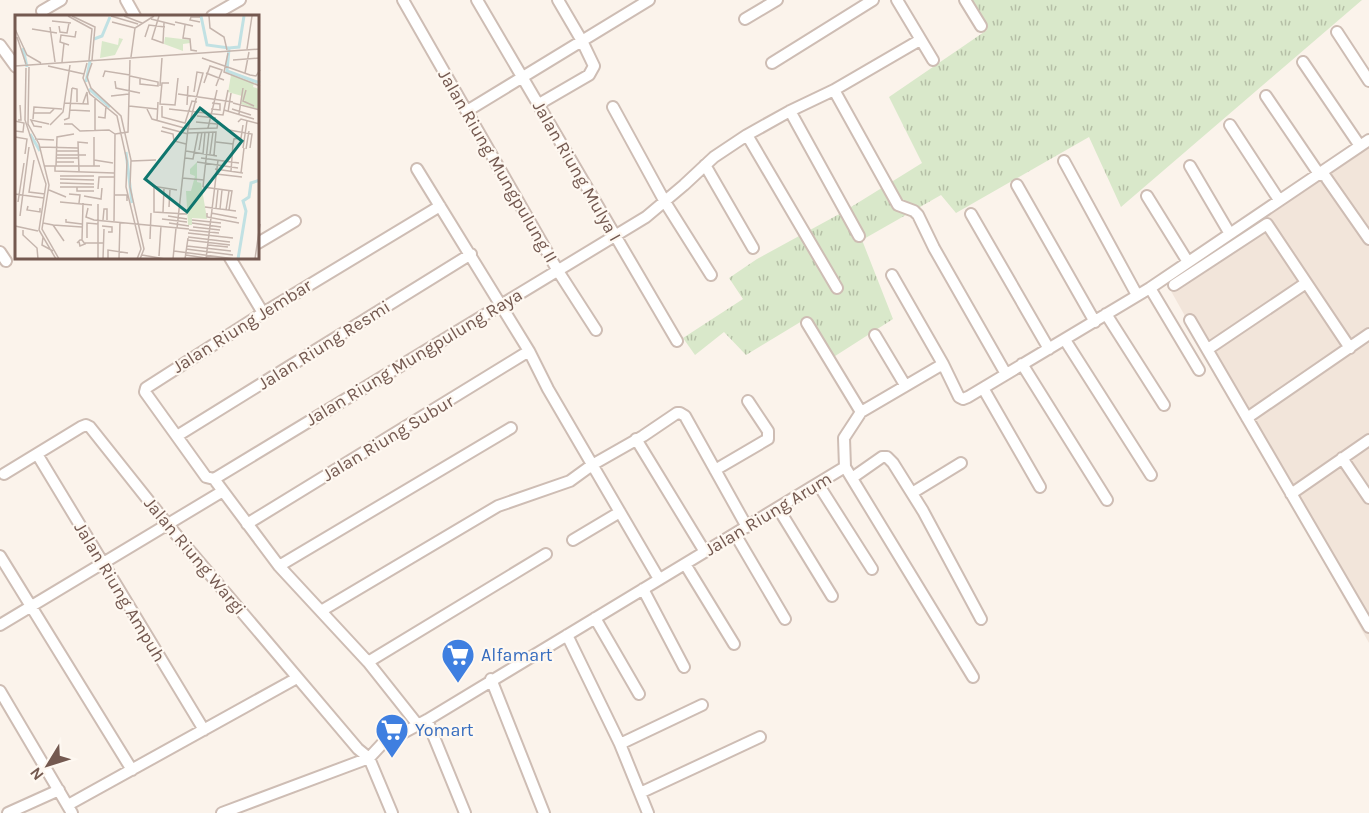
<svg xmlns="http://www.w3.org/2000/svg" width="1369" height="813" font-family="Karla,sans-serif">
	<style>
		.residential { fill: #f2e5da }
		.grass { fill: url(#grass-tufts) }
		.lines { fill: none; stroke-linecap: round; stroke-linejoin: round }
		.minor-casing { stroke: #cebdb4; stroke-width: 14 }
		.minor { stroke: #fff; stroke-width: 10 }
		.labels { text-anchor: middle; stroke-width: 4.5; stroke-linejoin: round; paint-order: stroke }
		.street-label { font-size: 18px; fill: #745950; stroke: #fef8f1 }
		.shop-label { font-size: 18px; fill: #366cbe; stroke: #fef8f1; text-anchor: start }
		.inset-river { fill: none; stroke: #c1e1e3; stroke-width: 3 }
		.inset-road { fill: none; stroke: #c5b5ad; stroke-width: 1.5 }
		.view { fill: #0f766e; fill-opacity: 0.15; stroke: #0f766e; stroke-width: 3 }
		.inset-edge { fill: none; stroke: #745950; stroke-width: 3 }
	</style>
	<defs>
		<pattern id="grass-tufts" width="24" height="20" patternUnits="userSpaceOnUse" patternTransform="scale(1.5)"><rect width="24" height="20" fill="#d9e8ca"/><path d="M3 7l-1-3M5 7V3M7 7l1-3M15 17l-1-3M17 17v-4M19 17l1-3" fill="none" stroke="#b5bfa6"/></pattern>
	</defs>
	<rect width="100%" height="100%" fill="#fbf3eb"/>
	<path class="residential" d="M1369 148V643L1167 284Z"/>
	<path class="grass" d="M968 0H1362L1121 207 1089 137 956 213 941 195 862 240 893 319 832 358 807 318 746 355 724 332 695 355 683 338 743 299 729 278 757 259 843 212 922 163 889 97 987 30Z"/>
	<g class="lines">
		<g class="minor-casing">
			<path id="minor" d="M126 0 135 16
				M403 0 558 271 596 330
				M477 0 677 341
				M897 0 933 60
				M965 0 981 26
				M42 11 61 0
				M212 16 240 0
				M745 19 777 0
				M1337 32 1369 81
				M0 45 16 67
				M1303 62 1360 146
				M772 63 873 0
				M834 90 898 205 914 211 918 215 934 248 1006 374
				M1266 96 1319 174 1325 176 1369 239
				M539 104 589 75 594 66 582 41 558 0
				M613 107 665 202 711 275
				M467 111 649 0
				M790 111 859 236
				M1230 125 1279 200
				M747 135 837 288
				M1064 161 1137 295
				M705 165 753 248
				M1190 166 1230 234
				M417 169 529 351 548 389 659 579
				M1017 185 1095 322
				M1147 196 1188 262
				M971 214 1049 349
				M258 243 295 221
				M0 252 6 261
				M230 258 263 313
				M892 275 943 364
				M1174 285 1267 224 1350 348
				M1150 288 1199 370
				M1106 314 1164 405
				M1190 320 1369 627
				M807 323 861 412
				M875 335 905 385
				M1065 340 1151 475
				M1208 349 1306 283
				M1022 364 1107 500
				M983 388 1040 487
				M1247 418 1369 334
				M177 436 471 254
				M636 439 705 552
				M37 454 204 730
				M1342 458 1369 498
				M845 467 973 677
				M715 470 768 439V431L748 401
				M4 474 81 427 86 425 90 427 168 525 358 749 369 758 392 813
				M852 478 882 457H887L893 463 923 511 981 619
				M214 479 646 217 684 185 714 157 747 135 790 111 834 90 920 40
				M214 479 206 477 145 392 146 388 263 313 440 206
				M214 479 279 566 368 662 418 725
				M818 484 872 569
				M912 493 961 463
				M1291 494 1369 440
				M778 508 832 596
				M247 524 529 351
				M735 534 785 619
				M573 540 620 512
				M0 556 132 770
				M685 564 734 644
				M279 566 511 428
				M643 589 684 667
				M321 611 498 506 570 481 592 465 643 436 677 413H680L685 416 747 527
				M595 618 639 694
				M0 625 223 491
				M567 635 620 744 648 813
				M368 662 546 554
				M491 679 544 813
				M0 691 72 813
				M427 720 465 813
				M620 744 702 705
				M640 793 760 737
				M68 805 297 678
				M8 813 59 790
				M222 813 369 758 382 744 427 720 845 467 844 438 861 412 943 364 959 397 963 399 968 397 1150 288 1369 140"/>
		</g>
		<use href="#minor" class="minor"/>
	</g>
	<defs>
		<g id="supermarket-pin" transform="scale(1.725)"><path d="M0 17L-7.5 6A9.5 9.5 0 1 1 7.5 6Z" fill="#3f7fe0" stroke="#fef8f1"/><path d="M-6-5.5h2.5l.6 2H6L4.5 2H-2.5L-4.4-4H-6ZM-1.5 3.2a1.3 1.3 0 1 0 .1 0ZM3 3.2a1.3 1.3 0 1 0 .1 0Z" fill="#fff"/></g>
	</defs>
	<g fill-rule="evenodd">
		<use href="#supermarket-pin" x="458" y="655"/>
		<use href="#supermarket-pin" x="392" y="730"/>
	</g>
	<g class="labels">
		<g class="street-label">
			<text transform="translate(498 166) rotate(60)" y="6">Jalan Riung Mungpulung II</text>
			<text transform="translate(577 171) rotate(60)" y="6">Jalan Riung Mulya I</text>
			<text transform="translate(242 326) rotate(-32)" y="6">Jalan Riung Jembar</text>
			<text transform="translate(324 345) rotate(-32)" y="6">Jalan Riung Resmi</text>
			<text transform="translate(414 357) rotate(-31)" y="6">Jalan Riung Mungpulung Raya</text>
			<text transform="translate(388 438) rotate(-31)" y="6">Jalan Riung Subur</text>
			<text transform="translate(768 514) rotate(-31)" y="6">Jalan Riung Arum</text>
			<text transform="translate(195 556) rotate(50)" y="6">Jalan Riung Wargi</text>
			<text transform="translate(120 592) rotate(59)" y="6">Jalan Riung Ampuh</text>
		</g>
		<g class="shop-label">
			<text x="481" y="661">Alfamart</text>
			<text x="415" y="736">Yomart</text>
		</g>
	</g>
	<g transform="translate(15 15)">
		<rect width="244" height="244" fill="#fbf3eb"/>
		<path d="M150 22 175 25V28L168 29V36L149 29ZM104 23 108 24 100 40 85 43 87 26 103 30ZM210 57 244 69 239 68 238 72 244 74V95L226 89 227 81 213 77 216 60ZM182 147V167L186 168 192 204 177 203V210H173L171 176H176L180 161 175 159V154Z" fill="#d9e8ca"/>
		<path class="inset-river" d="M186 1 192 30 214 33 224 32 229 1M79 24 87 21 95 2M8 33 12 52M214 34 212 56 245 68M71 67 75 46M74 74 95 92M15 119 25 136M111 137 117 188M223 244 231 196 228 186 234 182 236 168 245 165"/>
		<path class="inset-road" d="M53 1 77 14 74 45M57 1 80 12 77 45M96 1 123 9M109 1 127 8M144 1 137 24 148 28 149 8M194 1 195 13 209 22 212 35M185 2H176L175 5 185 7M136 4 160 10M37 6 56 8M97 7 120 13M160 7 178 11M170 10 168 23 175 24 176 35 182 36M44 11 45 17 52 18 54 8M35 12 40 47M0 14 12 40 26 48M17 14 42 18M2 22 11 49M130 22 134 10 150 12M54 30 45 27 46 20 60 22 61 16M232 34 237 1M213 38 209 57 245 71M116 42 120 13 139 1M187 43 235 60 241 61 245 55M218 45 245 43M47 47 49 28M72 48 68 63 75 79 102 101 112 146 111 172 126 234 122 244M77 48 72 62 76 73 106 101 116 145 115 172 129 234 125 244M0 51 245 34M33 51 69 59M14 52 13 109 24 129 34 170 27 214 44 244M11 53 10 105 31 169 24 215 41 244M191 58 209 65M230 58 234 37M115 61 143 67V71L125 69V64M88 62 90 56 115 60M100 66 101 73 125 78M154 68H147L145 89 160 90 163 63M189 68 195 51 207 55 201 71M145 71 147 43M57 73 62 74V87M231 75 228 86 239 91M163 79 218 87M96 81 114 79M80 84V115M49 88 73 89 72 77 68 88M218 88 245 95M172 90 173 71M114 91 142 94M147 91V102L170 108 177 86 182 87M132 94 137 104 173 114 202 113 203 107M154 94 208 100 213 75M196 94 205 95V89L197 88M217 94 236 100M55 95 75 96M209 95 239 104M213 97 216 78M18 98H35L39 94M224 99 228 73M182 101 201 103M83 102 90 103 91 91M18 104 19 92 47 94M3 105H6L5 90M49 105 54 103 57 73M0 106 9 108 8 117 0 116M142 106 143 87M181 107 202 109M223 107 226 104 245 109M49 109H57L65 116 94 115 100 119M35 110 48 97 55 50M27 112 19 111 16 105 34 109M147 112 173 119M193 113 202 75M214 115 237 119 235 133M146 116 158 119 159 126 171 129M173 118 201 117 199 140M100 119 113 117 115 45M0 122 12 124 10 139M20 124 39 125M201 127 218 129 216 156M218 129 219 124 226 123 228 110M25 132 63 133M228 133 232 106M231 134 234 116M184 135 187 117M41 136H63M171 136 202 141M188 139 190 117M195 139 198 117M41 140H71M41 143H63M170 143 178 144 183 118M186 143 224 148M19 145 14 177 30 179M79 145 98 148M116 146 141 145M41 147H59M182 147 223 153M30 151H85M40 151V156L99 158M41 151 42 122 59 119M79 151V122M200 154 228 158M64 156 63 127 73 128M226 158 229 133M201 159 227 162M45 161H79M167 163 189 165M45 164 79 165M45 168 79 169M137 171 162 175M139 171V197L172 199M45 172H79M62 172V176H79M188 172 194 117M188 172 217 176 214 195M83 174 84 162H99M34 175 51 182M0 179 29 183M54 179 65 180 64 188M99 180H112V186M69 181 86 184 87 173M3 187 9 148M45 187 77 190M13 191 12 195 25 197V193M154 192 155 174M190 192 221 196M73 193 71 202 79 205 174 214M201 193 203 174M205 194 207 175M211 195 214 176M148 197 149 173M192 198V202L224 208M196 198 222 203M5 201 14 132M153 201 172 204M51 204V207L67 209M147 204 172 207M88 205 89 194H92V205M177 205 206 208M99 206 100 119M28 208 38 210 49 226M154 208 174 211M177 208 206 212M38 210 67 212M0 211 23 216M87 211 97 212V217H93M178 212 205 215M162 213 173 114 188 58 182 57 179 77M8 215V220L22 233 23 244M174 215 204 218M173 218 218 223M28 222 27 230 38 236M173 222 215 227M72 223V208L83 209M135 224 136 198M67 225 68 188M172 225 215 230M62 228 65 225H67L70 229 65 231 64 227M70 228H89M193 230 213 232M172 231 216 236M171 234 218 240M159 236 220 244M127 240 150 244M171 240 197 244M144 241 146 211M93 243V235L113 238M83 244V189M88 244 89 214M104 244 105 207M158 244 161 213M170 244 173 223M191 244 203 145M240 244 245 209"/>
		<path class="view" d="M185 93 227 126 172 197 130 164Z"/>
		<rect width="244" height="244" class="inset-edge"/>
	</g>
	<g transform="translate(48 765) rotate(232)" stroke="#fef8f1" stroke-width="4.5" paint-order="stroke">
	<path d="M0-4.5L10 22L0 15L-10 22Z" fill="#745950"/>
	<text y="-9" font-size="16" font-weight="bold" text-anchor="middle" fill="#745950">N</text>
	</g>
</svg>
